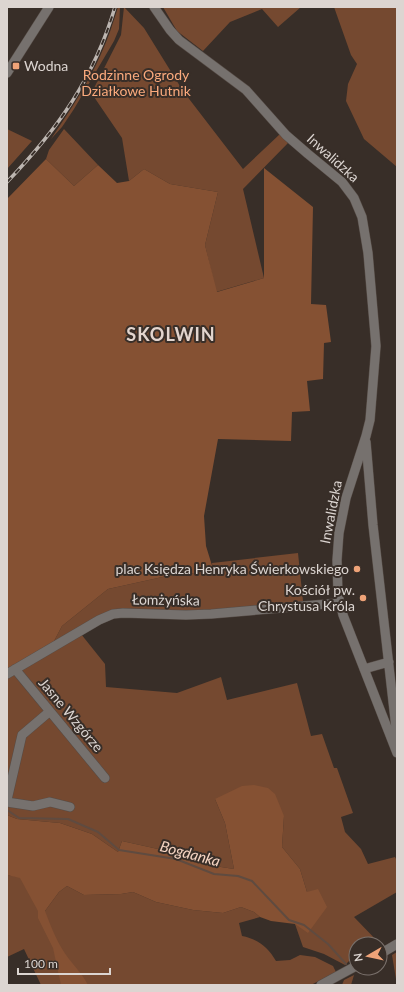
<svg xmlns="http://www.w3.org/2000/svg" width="404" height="992" font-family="Lato,sans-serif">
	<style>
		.green { fill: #754930 }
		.forest { fill: #855133 }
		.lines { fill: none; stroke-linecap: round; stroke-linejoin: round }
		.stream { stroke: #5f4b40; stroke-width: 2 }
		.minor-casing { stroke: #564c46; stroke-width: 10 }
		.minor { stroke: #76716e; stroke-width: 9 }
		.rail-casing { stroke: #bcb5b0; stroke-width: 3.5 }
		.rail { stroke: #382e28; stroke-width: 2; stroke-dasharray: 6; stroke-linecap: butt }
		.poi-dot { fill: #efa378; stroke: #382e28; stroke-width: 1.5 }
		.labels { text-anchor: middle; stroke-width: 4; stroke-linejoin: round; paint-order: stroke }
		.poi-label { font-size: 14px; fill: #dcd5d1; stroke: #382e28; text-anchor: end }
		.park-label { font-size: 14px; fill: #fbaa7d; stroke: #382e28 }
		.street-label { font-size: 14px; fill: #dcd5d1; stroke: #382e28 }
		.water-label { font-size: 15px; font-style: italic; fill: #f6d5c3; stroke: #382e28 }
		.district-label { font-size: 18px; font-weight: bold; letter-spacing: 1px; fill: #e3d5ce; stroke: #382e28 }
	</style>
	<rect width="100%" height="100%" fill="#382e28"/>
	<path class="green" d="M118 7H120L119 29 114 41 74 109 62 127 51 139C69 112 88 84 101 54 108 39 113 23 118 7Z
		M124 7 144 28 183 91 243 169 280 134 288 143 243 189 264 278 216 292 205 245 218 192 170 184 144 169 129 181 122 138 92 94 94 88 121 35Z
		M163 7H301L278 27 262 9 230 22 203 51 177 31Z
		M334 7H397V167L364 139 346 101 348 84 357 64 351 55Z
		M7 129 32 141 7 169Z
		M64 129 98 165 74 186 46 159 49 150Z
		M298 553 303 601 223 610 189 612 120 609 53 643 62 626 108 589 176 574 213 572 212 563Z
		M81 634 105 664 106 687 177 693 221 677 227 700 297 683 311 736 322 734 334 768H337L353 813 341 817 345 832 361 849 368 864 395 857 397 861V892L354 917 382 946 380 947V944H356V957L351 959 345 965 324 954 303 947 295 924 307 892 300 869 282 847 284 816 215 799 225 823 234 869 221 867 194 857 122 841 118 852 92 834 60 823 17 819 7 815V679Z
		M7 875 20 877 45 911 59 892 67 886 84 895 121 894 133 892 156 902 193 910 223 913 241 907 254 912 260 917 239 923 242 936C258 939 268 947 276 961L290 960 300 955 315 957 333 966 336 972 311 985H41L24 949 7 957Z
		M397 952V985L392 955Z
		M354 975 351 985H342L344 980Z"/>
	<path class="forest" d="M46 159 74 186 98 165 117 183 129 181 144 169 170 184 218 192 205 245 217 292 264 278V168L313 207 311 304 326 305 331 342 324 343 323 379 307 381 310 411 292 412 291 441 218 439 204 516 206 546 214 572 176 574 108 589 62 626 53 643 7 670V199Z
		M254 785 268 788 275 794 284 816 282 847 300 869 307 892 318 889 327 907 308 933 295 924 271 921 260 917 254 912 241 907 223 913 193 910 156 902 133 892 121 894 84 895 67 886 59 892 45 911C51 927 58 945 69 959 76 968 83 975 88 985H61L53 948 38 918V911L20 878 7 875V815L17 819 60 823 92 834 118 852 122 841 194 857 221 867 234 869 225 823 215 799 242 786Z"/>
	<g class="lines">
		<path class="stream" d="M7 810 19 818 68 819 98 832 119 850 176 859 214 874 238 876 252 881 289 920 304 925 328 944 346 964"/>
		<g class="minor-casing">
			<path id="minor" d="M154 7 170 30 179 40 246 90 286 135 308 154 342 182 354 198 362 217 368 253 376 346 370 420 366 436 346 498 339 533 337 560 338 595 343 615 397 753
				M7 73 49 7
				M366 442 373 525 397 737
				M15 669 105 778
				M364 669 389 662
				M7 674 99 620 113 614 123 613 186 615 211 614 339 603
				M7 800 22 735 49 712
				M7 802 33 806 50 802 70 807
				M380 954 397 944
				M321 985 356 966"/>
		</g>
		<use href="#minor" class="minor"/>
		<g class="rail-casing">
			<path id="rail" d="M7 182C58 129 94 78 115 7"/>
		</g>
		<use href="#rail" class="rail"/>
	</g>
	<g class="poi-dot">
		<rect x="12" y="62" width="8" height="8" rx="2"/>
		<circle cx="357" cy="569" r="4"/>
		<circle cx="363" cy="598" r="4"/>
	</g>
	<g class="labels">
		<g class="poi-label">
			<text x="24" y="71" text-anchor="start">Wodna</text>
			<text x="349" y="574">plac Księdza Henryka Świerkowskiego</text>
			<text x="355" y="595">Kościół pw.<tspan x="355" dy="16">Chrystusa Króla</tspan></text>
		</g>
		<g class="park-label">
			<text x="136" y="80">Rodzinne Ogrody<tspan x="136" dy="16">Działkowe Hutnik</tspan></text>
		</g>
		<g class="street-label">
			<text transform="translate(333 158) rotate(42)" y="5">Inwalidzka</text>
			<text transform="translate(331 512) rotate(-79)" y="5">Inwalidzka</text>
			<text transform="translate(166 600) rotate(1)" y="5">Łomżyńska</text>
			<text transform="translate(71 715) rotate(50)" y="5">Jasne Wzgórze</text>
		</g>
		<g class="water-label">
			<text transform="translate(190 854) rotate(15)" y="5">Bogdanka</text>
		</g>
		<g class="district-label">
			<text x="171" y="341">SKOLWIN</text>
		</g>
	</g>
	<rect width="404" height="992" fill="none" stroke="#dcd5d1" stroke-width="16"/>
	<g transform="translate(368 956) rotate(261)"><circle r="19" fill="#382e28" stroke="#7a716c"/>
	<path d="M0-3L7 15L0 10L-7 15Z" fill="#efa378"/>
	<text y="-6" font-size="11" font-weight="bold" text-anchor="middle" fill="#dcd5d1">N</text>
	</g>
	<path d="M18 968v6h92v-6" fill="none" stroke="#dcd5d1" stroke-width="2"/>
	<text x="24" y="968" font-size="12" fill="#dcd5d1" stroke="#382e28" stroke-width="3" paint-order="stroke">100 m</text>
</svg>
